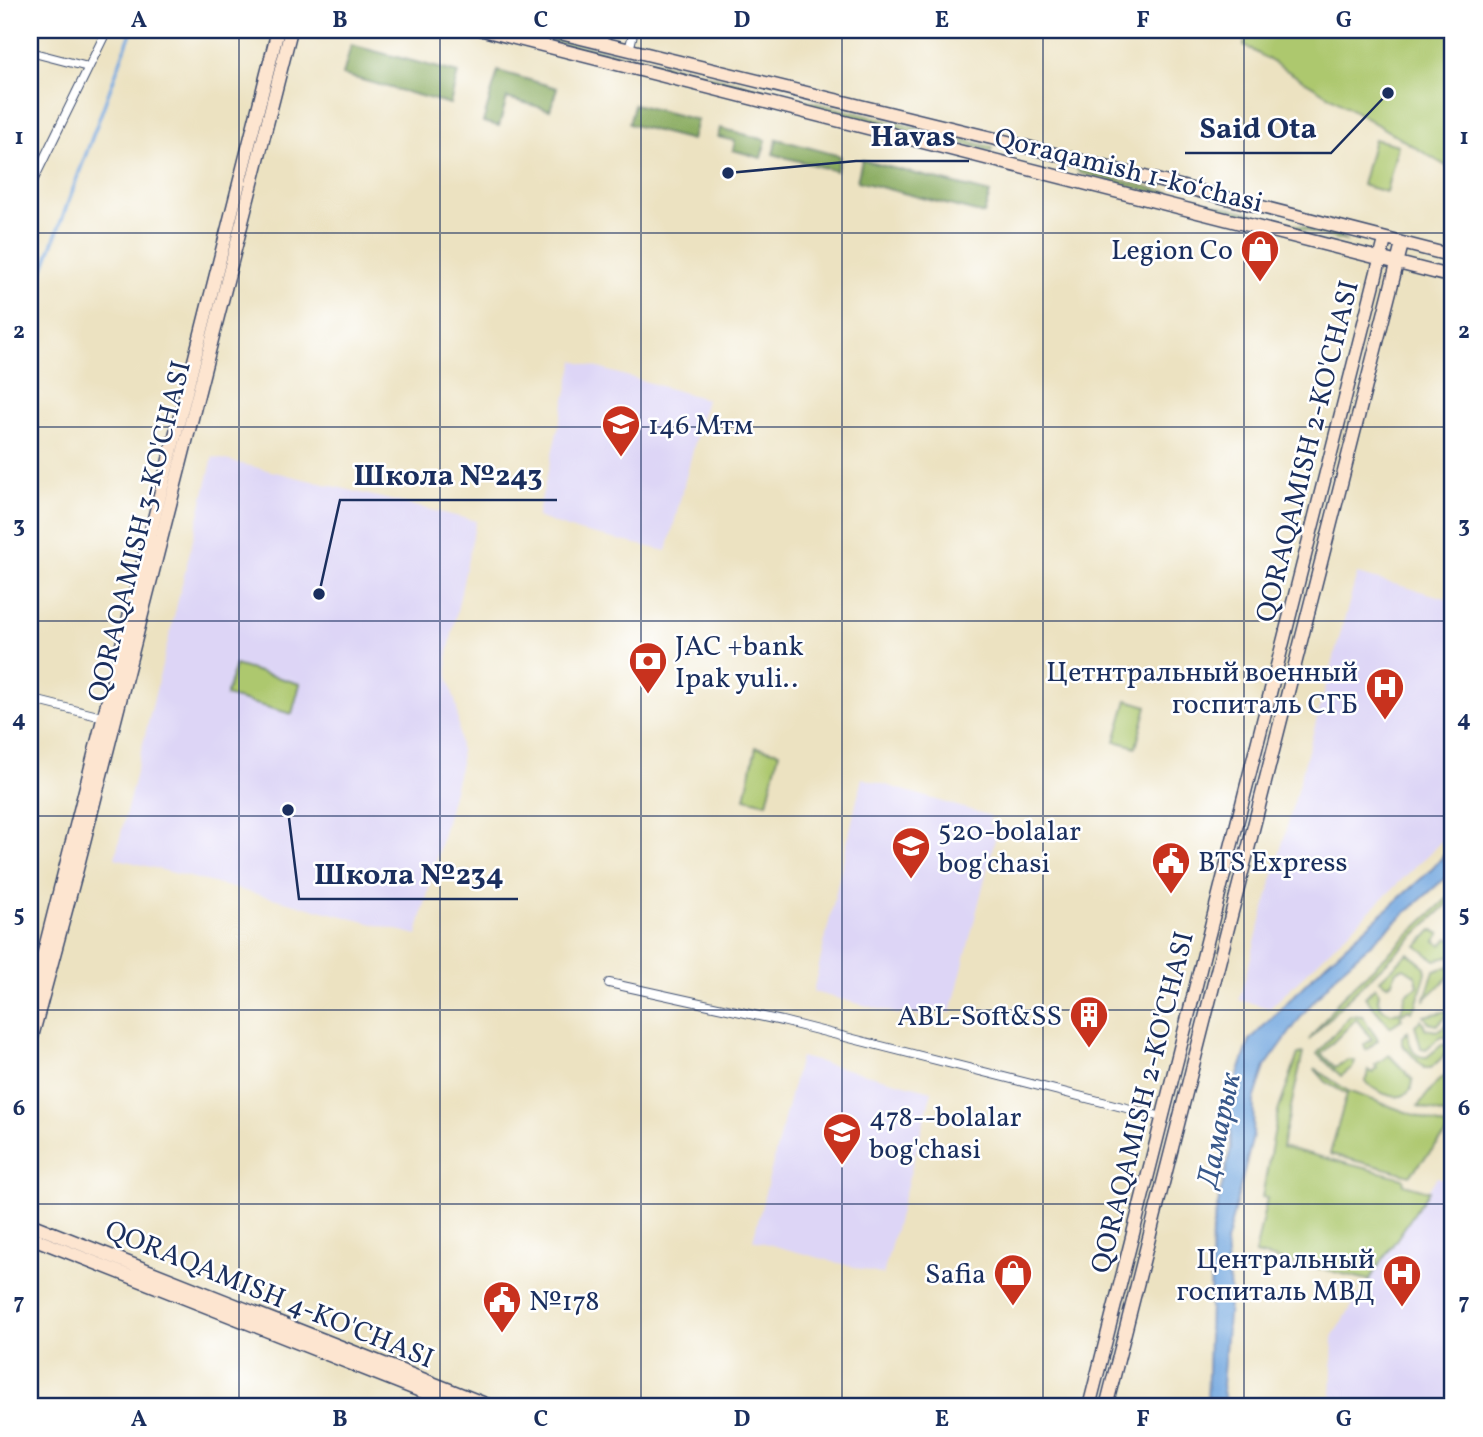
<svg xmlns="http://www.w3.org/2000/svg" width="1483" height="1437" font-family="Vollkorn,serif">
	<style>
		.built { fill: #ddd5f6 }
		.green { fill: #adc86e; stroke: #647c66; stroke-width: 2 }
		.forest { fill: #8aac61; stroke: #526e60; stroke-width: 2 }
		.water { fill: #71a6de; stroke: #466a9e; stroke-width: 2 }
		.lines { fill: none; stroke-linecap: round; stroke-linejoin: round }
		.stream { stroke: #71a6de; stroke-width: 3.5 }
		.minor-casing { stroke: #3a4a6d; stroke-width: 10 }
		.secondary-casing { stroke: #3a4a6d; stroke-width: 15 }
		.minor { stroke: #fff; stroke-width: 8 }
		.secondary { stroke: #fde5d0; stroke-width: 12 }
		.grid { fill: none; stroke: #1b2f5e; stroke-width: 2; stroke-opacity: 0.55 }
		.labels { text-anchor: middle; stroke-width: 5; stroke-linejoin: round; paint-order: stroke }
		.street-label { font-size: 28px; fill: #1b2f5e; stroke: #fff }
		.poi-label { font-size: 28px; fill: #1b2f5e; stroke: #fff; text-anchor: start }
		.water-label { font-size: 30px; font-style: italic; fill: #39598b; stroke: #fff }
		.leader { fill: none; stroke: #1b2f5e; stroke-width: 2.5 }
		.callout-dot { fill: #1b2f5e; stroke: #fff; stroke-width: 2.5 }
		.callout-label { font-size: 30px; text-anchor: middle; font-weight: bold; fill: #1b2f5e; stroke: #fff; stroke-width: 5; stroke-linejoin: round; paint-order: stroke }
		.neatline { fill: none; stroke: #1b2f5e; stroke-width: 2.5 }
		.grid-label { font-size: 23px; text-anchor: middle; font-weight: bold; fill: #1b2f5e }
	</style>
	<rect width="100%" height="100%" fill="#fff"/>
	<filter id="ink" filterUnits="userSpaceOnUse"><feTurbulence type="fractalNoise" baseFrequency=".0143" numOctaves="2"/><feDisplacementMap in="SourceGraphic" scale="14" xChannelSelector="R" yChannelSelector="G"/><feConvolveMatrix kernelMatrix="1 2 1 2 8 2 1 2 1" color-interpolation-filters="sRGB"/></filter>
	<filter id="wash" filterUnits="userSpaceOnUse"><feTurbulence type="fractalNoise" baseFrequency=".00686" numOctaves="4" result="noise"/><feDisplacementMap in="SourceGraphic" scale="28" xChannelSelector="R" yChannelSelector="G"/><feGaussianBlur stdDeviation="1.57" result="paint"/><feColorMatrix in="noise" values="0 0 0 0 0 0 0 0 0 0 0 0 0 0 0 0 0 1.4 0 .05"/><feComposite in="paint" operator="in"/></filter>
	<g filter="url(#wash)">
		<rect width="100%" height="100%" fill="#ece2c1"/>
		<path class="built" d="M574 361 706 399 667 551 570 529 537 517Z
			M213 457 476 521 447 658 448 677 457 707 461 763 417 935 115 858Z
			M1357 574 1453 600V830L1270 1008 1239 1000Z
			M862 778 991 816 989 824 998 827 951 1013 931 1008 928 1018 906 1012 898 1014 813 992Z
			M800 1057 932 1091 883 1275 753 1240Z
			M1437 1177 1453 1181V1407H1331L1333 1335Z"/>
		<path class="green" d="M507 30H526L992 147 991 151Z
			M1249 30H1453V170L1244 45Z
			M1374 139 1398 145 1386 192 1362 185Z
			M1077 169 1340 236 1345 241 1079 173Z
			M235 665 300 684 292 714 226 696Z
			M1127 700 1147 706 1136 747 1115 741Z
			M756 747 779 752 767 803 745 798Z
			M1453 893V899L1344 1002 1309 1040 1341 998Z
			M1432 930 1440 934 1435 941 1442 945 1448 938 1453 940V956L1435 960 1417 946Z
			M1408 953 1425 967 1426 973 1416 1006 1411 1011 1408 1009 1400 1016 1402 1019 1390 1027 1365 997 1375 987 1379 993 1378 1001 1382 1009 1391 1013 1401 1012 1406 994 1418 986 1416 976 1404 968 1396 971 1392 982 1387 985 1380 980Z
			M1453 965V973L1425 999 1434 971Z
			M1453 1010 1437 1025 1429 1023 1424 1016Z
			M1350 1015 1362 1016 1378 1040 1366 1050 1364 1045 1372 1039 1356 1019 1321 1054 1335 1067 1349 1060 1355 1061 1353 1067 1341 1076 1317 1054Z
			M1421 1020 1426 1029 1437 1031 1453 1020V1040L1442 1036 1426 1049 1421 1048 1415 1025Z
			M1408 1031C1409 1043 1411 1058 1427 1057L1443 1044 1451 1049 1431 1068H1424L1402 1044V1037Z
			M1303 1053 1282 1147 1403 1178 1404 1184 1429 1191 1369 1280 1255 1254 1267 1198 1262 1197 1278 1112 1298 1054Z
			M1389 1055 1413 1080C1412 1107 1377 1096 1366 1081L1368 1070 1372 1073 1377 1068 1375 1065Z
			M1314 1068 1348 1091 1445 1126 1449 1131 1410 1175 1330 1154 1347 1094 1327 1083Z
			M1453 1071V1117L1418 1106 1437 1082Z"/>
		<path class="forest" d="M351 45 458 73 450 104 343 75Z
			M498 71 557 88 550 110 507 98 499 126 483 122Z
			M634 104 697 120 692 140 629 124Z
			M720 128 766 140 761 158 733 150 735 141 718 137Z
			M777 139 840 156 836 171 773 154Z
			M862 160 990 193 984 214 857 181Z"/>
		<path class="water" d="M1453 845V871L1340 971 1306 1010 1265 1067 1254 1100 1253 1136 1226 1243 1230 1292 1222 1385 1226 1407H1207L1212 1230 1231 1148 1230 1098 1250 1040 1326 963 1432 869Z"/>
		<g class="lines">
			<path class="stream" d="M30 305 132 30"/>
		</g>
	</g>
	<g filter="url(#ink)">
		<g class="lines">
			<g class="minor-casing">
				<path id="minor" d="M629 50 634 30
					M30 52 88 67
					M30 187 107 30
					M30 699 106 718
					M609 983 782 1021 1162 1117"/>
			</g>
			<g class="secondary-casing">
				<path id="secondary" d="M483 30 1453 277
					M548 30 1008 142 1453 256
					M30 1007 278 30
					M30 1044 76 873 291 30
					M30 1224 493 1407
					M30 1237 461 1407
					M1089 1407 1385 240
					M1106 1407 1402 244"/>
			</g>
			<use href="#minor" class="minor"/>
			<use href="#secondary" class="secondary"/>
		</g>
	</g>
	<path class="grid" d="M239 30V1407M440 30V1407M641 30V1407M842 30V1407M1043 30V1407M1244 30V1407M30 233H1453M30 427H1453M30 621H1453M30 816H1453M30 1010H1453M30 1204H1453"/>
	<defs>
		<g id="shop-pin" transform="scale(2.0125)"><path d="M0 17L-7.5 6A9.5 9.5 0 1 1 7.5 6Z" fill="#c8321e" stroke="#fff"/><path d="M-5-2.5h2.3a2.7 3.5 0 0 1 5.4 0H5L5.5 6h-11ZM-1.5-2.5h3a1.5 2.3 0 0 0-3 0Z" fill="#fff"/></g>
		<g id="school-pin" transform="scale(2.0125)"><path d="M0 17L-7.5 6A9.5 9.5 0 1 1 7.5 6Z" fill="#c8321e" stroke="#fff"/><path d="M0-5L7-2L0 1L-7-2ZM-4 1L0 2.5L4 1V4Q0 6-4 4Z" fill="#fff"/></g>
		<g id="bank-pin" transform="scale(2.0125)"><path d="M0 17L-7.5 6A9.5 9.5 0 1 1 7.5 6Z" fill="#c8321e" stroke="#fff"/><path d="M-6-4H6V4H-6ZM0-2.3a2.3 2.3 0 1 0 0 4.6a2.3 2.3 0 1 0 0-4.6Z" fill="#fff"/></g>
		<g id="hospital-pin" transform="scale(2.0125)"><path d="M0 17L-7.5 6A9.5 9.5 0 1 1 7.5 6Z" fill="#c8321e" stroke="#fff"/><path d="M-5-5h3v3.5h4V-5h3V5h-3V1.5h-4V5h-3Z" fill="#fff"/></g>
		<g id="civic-pin" transform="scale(2.0125)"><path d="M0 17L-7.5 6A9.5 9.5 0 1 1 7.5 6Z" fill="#c8321e" stroke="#fff"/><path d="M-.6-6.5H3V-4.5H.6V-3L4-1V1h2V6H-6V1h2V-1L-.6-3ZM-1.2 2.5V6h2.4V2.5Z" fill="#fff"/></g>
		<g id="building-pin" transform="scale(2.0125)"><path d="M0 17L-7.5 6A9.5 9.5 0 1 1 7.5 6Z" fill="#c8321e" stroke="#fff"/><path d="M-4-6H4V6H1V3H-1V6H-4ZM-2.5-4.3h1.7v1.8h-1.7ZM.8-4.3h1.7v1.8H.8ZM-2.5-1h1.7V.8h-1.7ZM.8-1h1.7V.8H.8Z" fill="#fff"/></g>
	</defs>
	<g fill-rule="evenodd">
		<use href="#shop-pin" x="1260" y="249"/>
		<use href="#school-pin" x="621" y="424"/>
		<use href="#bank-pin" x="648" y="661"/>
		<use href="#hospital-pin" x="1385" y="687"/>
		<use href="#school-pin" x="911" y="846"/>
		<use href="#civic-pin" x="1171" y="861"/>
		<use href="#building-pin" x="1089" y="1015"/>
		<use href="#school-pin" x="842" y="1132"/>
		<use href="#shop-pin" x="1013" y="1273"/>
		<use href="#hospital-pin" x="1402" y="1274"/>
		<use href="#civic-pin" x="502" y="1300"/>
	</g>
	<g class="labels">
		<g class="street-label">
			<text transform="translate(1129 169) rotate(14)" y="10">Qoraqamish 1-koʻchasi</text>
			<text transform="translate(1306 451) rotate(-76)" y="10">QORAQAMISH 2-KO'CHASI</text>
			<text transform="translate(138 531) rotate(-76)" y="10">QORAQAMISH 3-KO'CHASI</text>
			<text transform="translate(1141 1102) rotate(-76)" y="10">QORAQAMISH 2-KO'CHASI</text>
			<text transform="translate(270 1293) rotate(22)" y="10">QORAQAMISH 4-KO'CHASI</text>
		</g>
		<g class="poi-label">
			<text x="1233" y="259" text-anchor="end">Legion Co</text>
			<text x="648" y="434">146 Мтм</text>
			<text x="675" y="655">JAC +bank<tspan x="675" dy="32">Ipak yuli..</tspan></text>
			<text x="1358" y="681" text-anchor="end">Цетнтральный военный<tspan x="1358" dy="32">госпиталь СГБ</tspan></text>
			<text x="938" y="840">520-bolalar<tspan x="938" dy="32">bog'chasi</tspan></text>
			<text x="1198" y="871">BTS Express</text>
			<text x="1062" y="1025" text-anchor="end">ABL-Soft&amp;SS</text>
			<text x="869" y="1126">478--bolalar<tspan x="869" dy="32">bog'chasi</tspan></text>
			<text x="1375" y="1268" text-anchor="end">Центральный<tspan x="1375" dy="32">госпиталь МВД</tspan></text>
			<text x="986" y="1283" text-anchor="end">Safia</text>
			<text x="529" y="1310">№178</text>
		</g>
		<g class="water-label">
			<text transform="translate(1218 1130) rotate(-78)" y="10">Дамарык</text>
		</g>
	</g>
	<path class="leader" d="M1388 93L1331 153H1185M728 173L856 161H969M319 594L340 500H557M288 810L299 899H518"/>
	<g class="callout-dot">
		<circle cx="1388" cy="93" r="7"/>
		<circle cx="728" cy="173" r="7"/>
		<circle cx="319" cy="594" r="7"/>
		<circle cx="288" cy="810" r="7"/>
	</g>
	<g class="callout-label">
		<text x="1258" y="138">Said Ota</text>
		<text x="913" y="146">Havas</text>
		<text x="448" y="485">Школа №243</text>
		<text x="409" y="884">Школа №234</text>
	</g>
	<rect width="1483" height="1437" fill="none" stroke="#fff" stroke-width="77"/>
	<rect x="38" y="38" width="1406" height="1360" class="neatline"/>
	<g class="grid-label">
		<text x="139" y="27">A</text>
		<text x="340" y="27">B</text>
		<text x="541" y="27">C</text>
		<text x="742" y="27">D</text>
		<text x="942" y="27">E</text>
		<text x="1143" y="27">F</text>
		<text x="1344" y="27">G</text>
		<text x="19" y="144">1</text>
		<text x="1464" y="144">1</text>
		<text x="19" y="338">2</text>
		<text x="1464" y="338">2</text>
		<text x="19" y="532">3</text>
		<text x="1464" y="532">3</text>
		<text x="19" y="726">4</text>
		<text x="1464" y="726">4</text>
		<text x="19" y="921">5</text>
		<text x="1464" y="921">5</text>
		<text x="19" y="1115">6</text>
		<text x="1464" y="1115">6</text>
		<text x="19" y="1309">7</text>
		<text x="1464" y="1309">7</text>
		<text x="139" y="1426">A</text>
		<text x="340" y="1426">B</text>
		<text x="541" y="1426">C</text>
		<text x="742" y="1426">D</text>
		<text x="942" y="1426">E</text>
		<text x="1143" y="1426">F</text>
		<text x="1344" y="1426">G</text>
	</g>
</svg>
